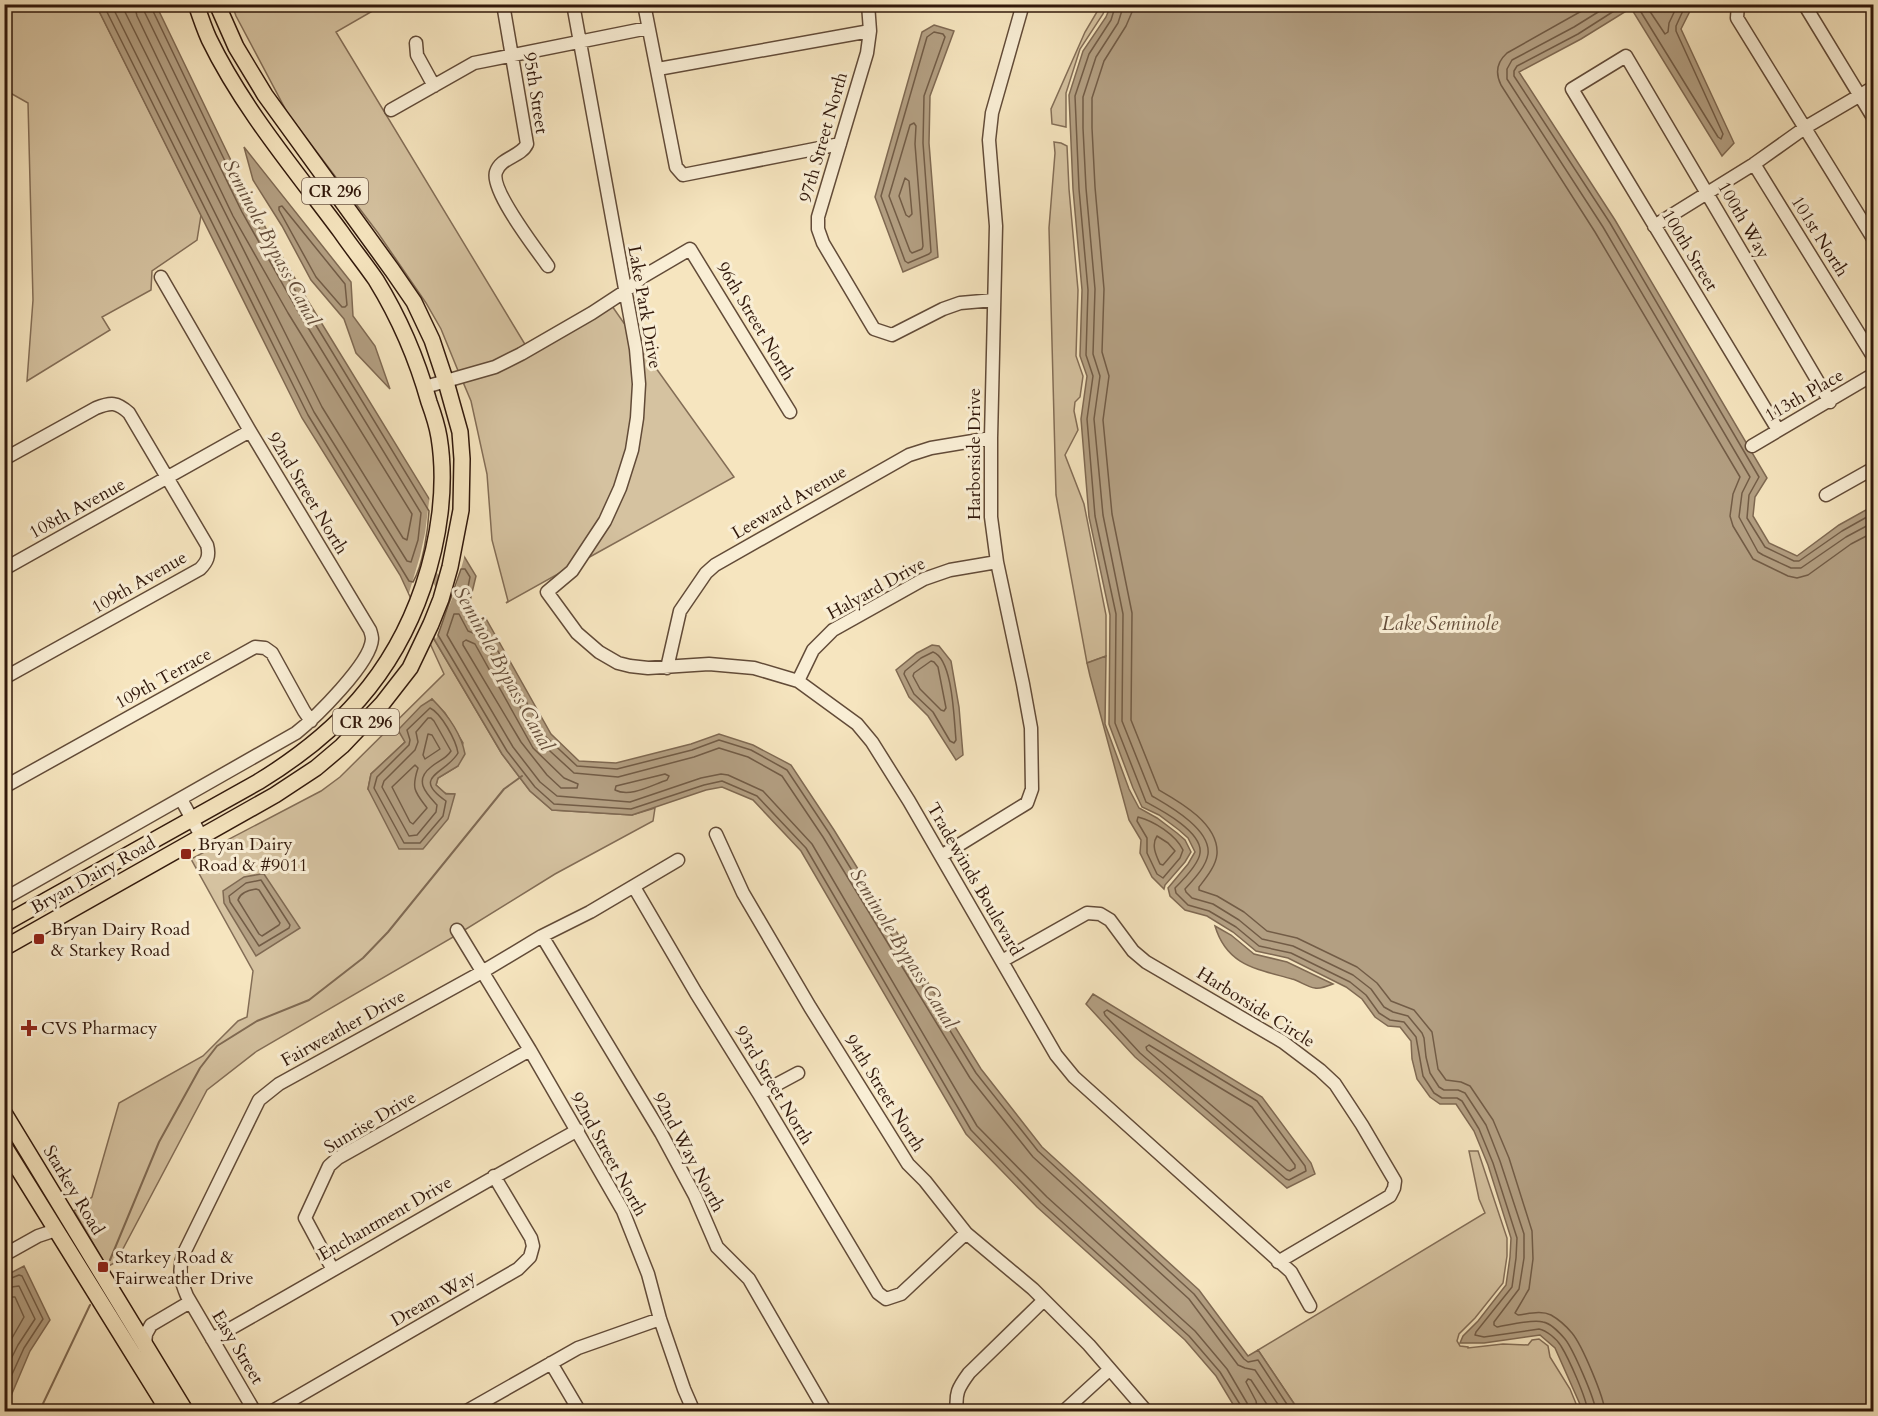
<svg xmlns="http://www.w3.org/2000/svg" width="1878" height="1416" font-family="Cardo,serif">
	<style>
		.green { fill: #d5c2a0; stroke: #836d56; stroke-width: 1.5; fill-rule: evenodd }
		.water { fill: #b39f82; stroke: #7f6952; stroke-width: 1.5 }
		.pier { fill: #f6e5bf }
		.lines { fill: none; stroke-linecap: round; stroke-linejoin: round }
		.shore { stroke: #725c46; stroke-width: 1.5 }
		.stream { stroke: #7f6952; stroke-width: 2 }
		.canal { stroke: #b39f82; stroke-width: 8 }
		.minor-casing { stroke: #624b38; stroke-width: 15 }
		.major-casing { stroke: #31180b; stroke-width: 18 }
		.minor { stroke: #f9eed5; stroke-width: 12 }
		.major { stroke: #f6e5bf; stroke-width: 15 }
		.poi-dot { fill: #8f2418; stroke: #f9eed5; stroke-width: 2 }
		.labels { text-anchor: middle; stroke-width: 6; stroke-linejoin: round; paint-order: stroke }
		.shield { fill: #f9eed5; stroke: #6d5848; stroke-width: 1.5 }
		.shield-label { font-size: 16px; font-weight: bold; fill: #31180b }
		.street-label { font-size: 18px; fill: #31180b; stroke: #f9eed5 }
		.poi-label { font-size: 18px; fill: #31180b; stroke: #f9eed5; text-anchor: start }
		.water-label { font-size: 20px; font-style: italic; fill: #654e3b; stroke: #f9eed5 }
	</style>
	<rect width="100%" height="100%" fill="#f6e5bf"/>
	<filter id="stains"><feTurbulence type="fractalNoise" baseFrequency=".00333" numOctaves="4"/><feColorMatrix values="0 0 0 0 .2 0 0 0 0 .09 0 0 0 0 .02 0 0 0 .5 -.17"/></filter>
	<radialGradient id="worn" r=".72"><stop offset=".6" stop-color="#630" stop-opacity="0"/><stop offset="1" stop-color="#630" stop-opacity=".3"/></radialGradient>
	<path class="green" d="M4 5H96L201 215 197 240 152 271 151 290 102 317 110 330 27 381 33 300 28 103 5 90Z
		M232 5H383L336 32 526 346 493 363 459 373 441 329 426 303 378 233 288 114 236 16Z
		M1101 5H1107L1103 14 1080 49 1066 93V127L1052 124 1051 109 1085 32Z
		M1054 142 1061 143 1067 146 1069 189 1078 290 1076 356 1083 376 1080 397 1075 402 1074 411 1078 430 1065 455 1084 504 1106 615V656L1087 663 1056 495 1049 228 1055 153Z
		M612 306 626 326 635 384 627 448 616 486 601 518 567 569 506 603 508 601 492 540 487 474 471 401 463 382Z
		M638 343 734 477 586 559 624 489Z
		M431 634 502 754 530 791 552 810 632 815 655 808 653 821 555 874 463 931 458 924 451 928 455 936 257 1051 207 1090 116 1262 107 1267 74 1211 92 1197 119 1103 203 1056 238 1021 247 1017 253 971 191 859 321 791 340 777 444 674 428 639ZM432 699 445 713 463 743 458 766 438 778 436 785 446 794H455L368 789 371 774 405 742Z
		M1469 1151H1478L1507 1238V1256L1503 1283 1475 1318 1459 1334 1457 1341 1460 1346 1468 1347V1348L1503 1344 1528 1345 1532 1340 1539 1339 1548 1346 1550 1357 1570 1389 1579 1411H1299L1258 1350 1485 1213 1479 1199Z"/>
	<path class="water" d="M96 5H156L253 206 308 301 436 510 413 603 400 575 302 418Z
		M1111 5H1693L1681 29 1734 143 1722 156 1631 8 1581 39 1519 72 1615 220 1767 478 1755 497 1753 516 1769 543 1797 556 1839 525 1873 506V1411H1583L1555 1348 1540 1335 1484 1343H1460L1463 1336 1478 1321 1506 1285 1510 1257 1511 1238 1488 1165 1474 1131 1456 1104H1440L1430 1097 1417 1079 1412 1059 1411 1041 1400 1027 1388 1026 1375 1017 1362 999 1346 987 1288 958 1256 951 1233 932 1207 916 1185 910 1170 896 1168 888 1188 864 1195 852 1188 838 1179 830 1159 815 1142 807 1133 788 1109 724 1110 615 1089 517 1081 419 1087 376 1080 356 1082 290 1073 189 1069 95 1083 51 1106 17Z
		M934 25 954 31 930 96 929 143 938 257 903 272 875 197 922 32Z
		M244 147 351 282 353 316 375 346 390 389 356 353 344 319 311 280 282 226 253 180Z
		M459 548 476 576 469 605 478 621 485 617 551 734 579 761 616 763 691 744 719 734 753 745 791 765 834 830 981 1069 1042 1147 1199 1290 1248 1356 1258 1350 1299 1411H1237L1216 1376 1185 1340 1037 1207 966 1134 801 851 753 800 722 787 706 790 632 815 552 810 530 791 502 754 431 634Z
		M932 645 939 646 951 661 959 707 963 755 956 760 928 716 909 697 896 670 917 653Z
		M1106 656 1105 724 1129 789 1139 808 1157 818 1177 833 1185 840 1191 852 1185 862 1165 885 1164 889 1152 877 1140 853 1141 840 1129 820 1090 676 1087 663Z
		M432 699C447 714 461 733 465 754L458 766 438 778 436 785 446 794H455L448 819 423 849H399L368 789 371 774 405 742 398 730 421 706Z
		M261 874H264L300 928 256 956 224 903 223 891 244 877Z
		M1215 926 1231 935 1254 954 1287 962 1333 984C1328 986 1320 989 1315 988 1307 987 1300 981 1292 979 1257 969 1227 966 1215 926Z
		M1093 994 1262 1097 1311 1163 1315 1174 1287 1188 1135 1057 1086 1004Z
		M24 1266 50 1320 30 1351 5 1410V1276Z"/>
	<path class="pier" d="M430 494 439 509 415 604 409 593 420 556 425 533Z
		M461 546 465 553 464 558 454 594 436 639 430 629Z"/>
	<g class="lines">
		<path class="shore" d="M103 4 308 415 409 581 413 582C423 565 428 531 429 511L303 304 248 209 152 9 151 4
			M111 4 314 412 407 561 411 562 418 540 421 513 296 308 242 212 145 13 143 4
			M121 4 322 407 403 538 407 540 412 514 288 313 233 216 137 16 134 4
			M1116 4 1111 20 1089 54 1075 96 1079 189 1088 290 1086 355 1093 376 1087 419 1095 516 1116 614 1115 723 1146 802C1161 810 1203 832 1200 853 1199 864 1183 880 1175 888L1176 893 1188 905 1209 911 1236 927 1259 946 1291 953 1350 982 1366 995 1379 1013 1390 1020 1404 1022 1416 1037 1423 1076 1434 1093 1442 1098H1457L1462 1101 1479 1129 1493 1163 1517 1238 1516 1258 1512 1287 1476 1332 1475 1335 1484 1337 1539 1329C1546 1330 1557 1339 1561 1346 1569 1359 1586 1397 1588 1412
			M1124 4 1118 23 1096 57 1083 97V128L1086 188 1095 289 1093 354 1100 376 1094 419 1103 515 1123 614 1122 721 1152 796C1169 806 1211 829 1208 854 1206 867 1194 879 1185 889L1186 892 1192 898 1213 904 1239 920 1262 939 1293 946 1353 975 1371 989 1384 1007 1393 1012 1408 1016 1422 1033 1424 1038 1426 1057 1430 1073 1439 1087 1444 1090H1458L1465 1093 1486 1125 1500 1161 1524 1234V1258L1519 1289 1494 1322V1325L1497 1327C1509 1325 1532 1319 1543 1322 1550 1323 1560 1333 1565 1339 1573 1349 1595 1399 1596 1412
			M1133 4 1132 12 1126 26 1104 61 1092 98V128L1095 187 1104 289 1102 352 1109 376 1103 420 1112 514 1132 613 1131 720 1159 790C1180 802 1219 824 1217 854 1216 866 1206 878 1199 887V890L1217 896 1244 912 1267 931 1297 938 1357 967 1377 983 1391 1001 1414 1010 1432 1032 1438 1069 1446 1080 1461 1082 1470 1086 1493 1120 1509 1158 1532 1231 1533 1259 1529 1289 1515 1313 1518 1315C1528 1314 1541 1310 1551 1315 1558 1319 1567 1327 1572 1333 1582 1345 1604 1397 1605 1412
			M1594 4 1507 53C1497 62 1495 73 1501 85L1595 232 1740 477 1733 494 1730 516 1733 526 1753 559 1788 576 1797 578 1808 575 1851 544 1874 532
			M1611 4 1574 27 1512 60 1507 69V79L1603 227 1750 477 1742 493 1739 517 1758 552 1763 555 1791 568H1801L1846 537 1874 522
			M1625 4 1578 34 1517 66 1514 71V76L1610 223 1759 477 1749 495 1747 518 1765 547 1794 561H1799L1842 531 1874 513
			M1636 4 1718 137 1721 139 1723 134 1676 31V26L1686 4
			M1645 4 1665 34 1668 32 1669 23 1678 4
			M934 32 943 34 945 37 924 96 923 143 931 252 929 254 908 263 905 261 881 196 927 37Z
			M914 123 916 126 915 144 923 246 922 249 912 253 910 251 889 196 910 125Z
			M905 178 909 181 912 214 909 217 906 215 899 196Z
			M282 206 345 284 347 305 345 307H342L316 277 279 210V207Z
			M466 640 475 644 533 748 564 778 578 784 577 788H561L547 775 521 742 463 645V642Z
			M933 652C953 659 954 720 956 740L954 743 950 741 933 712 914 694 904 674 905 671 921 658Z
			M931 661 934 662 938 667 946 708 944 711 941 710 920 689 913 676 914 673Z
			M430 708C441 713 456 740 458 753 446 774 410 776 446 801L443 816 420 843H404L374 788 377 777 409 745 410 740 407 730Z
			M428 718H431L434 721 451 751C446 759 438 761 431 767 413 781 427 794 437 805L436 812 417 835 409 836 382 787 384 781 415 750 418 742 416 732Z
			M428 734 432 735 440 749 425 759 423 755Z
			M415 765 418 768C411 789 415 792 427 808L413 824 410 822 392 787Z
			M665 774 669 776 667 780C652 785 630 798 615 790L616 786Z
			M1138 817C1154 821 1176 835 1183 850L1180 858 1163 878 1157 874 1147 853V838L1137 821Z
			M1157 836 1168 843 1175 851 1163 865 1160 864C1156 855 1151 845 1157 836Z
			M261 880 290 925 289 928 259 946 230 902 229 896 246 883Z
			M256 889 259 890 280 923 279 925 262 936 259 934 238 900C240 893 249 890 256 889Z
			M1107 1010 1257 1101 1305 1166 1306 1171 1289 1180 1286 1179 1140 1053 1105 1015 1104 1012Z
			M1149 1045 1252 1107 1295 1165V1168L1290 1171 1287 1170 1147 1050 1146 1047Z
			M4 1281 19 1275 22 1276 43 1319 24 1348 4 1392
			M4 1288 19 1286 35 1319 18 1345 4 1373
			M4 1297H15L24 1317 4 1352
			M1242 1412 1241 1406 1220 1372 1189 1336 1041 1203 971 1130 806 848 757 796 722 781 704 785 631 809 554 804 535 787 507 751 438 635 461 569H465L470 577 464 607 474 625 485 628 546 737 577 766 617 769 692 750 719 740 751 750 787 770 829 833 976 1073 1038 1151 1194 1294 1244 1359 1248 1362 1258 1360 1292 1412
			M1249 1412 1247 1403 1227 1369 1195 1331 1047 1197 977 1126 812 844 763 791 728 775 721 774 701 778 630 802 557 796 540 782 513 747 447 635 454 614H459L468 631 481 636 539 741 574 773 618 777 694 757 719 748 748 757 782 776 823 837 970 1078 1033 1157 1189 1299 1238 1365 1245 1368 1255 1370 1283 1412
			M1258 1412 1256 1401 1246 1382 1248 1379 1251 1380 1272 1412"/>
		<path class="stream" d="M110 1260 159 1142 200 1068 217 1046 257 1021 309 1000 363 958 388 932 504 789 522 776
			M39 1412 90 1305"/>
		<path class="canal" d="M429 567 443 592"/>
		<g class="minor-casing">
			<path id="minor" d="M503 4 527 144C521 157 501 157 496 172 490 190 536 249 548 266
				M573 4 636 349 639 384 637 418 632 450 620 488 605 521 572 571 547 592 577 633 599 652 618 663 630 666 648 668 709 664 754 668 798 681 857 724 872 742 909 801 1056 1055 1074 1077 1291 1272 1310 1306
				M644 4 676 167 683 175 840 144
				M868 4 870 31 867 53 818 217V229L823 243 874 329 892 335 943 309 960 303 994 300
				M1738 4 1737 18 1874 240
				M1804 4 1874 119
				M416 43 417 55 434 86
				M658 69 870 31
				M391 110 474 63 648 28
				M1754 164 1874 358
				M1654 226 1754 164 1806 127 1874 87
				M425 387 495 367 521 354 592 313 624 292 644 276 690 249 790 412
				M1778 430 1572 89 1626 56 1830 402
				M1752 446 1874 374
				M4 459 96 408C111 402 117 402 129 413L207 545C210 556 207 562 200 569L4 678
				M1826 495 1874 468
				M4 569 250 431
				M667 668 680 611 706 573 715 565 909 455 931 448 991 438
				M798 681 813 650 833 630 924 579 950 570 997 562
				M4 787 255 647 265 648 272 653 304 711 311 721
				M181 799 201 836
				M716 834 743 893 810 1007 908 1164 925 1181 966 1233 1033 1289 1089 1345 1147 1412
				M941 856 1027 803 1032 789 1031 728 1023 684 997 562 991 517V438L996 226 989 140 992 113 1023 4
				M634 887 696 993 759 1094 878 1293 886 1299 901 1294 966 1233
				M4 899 296 733C315 718 371 663 372 639 372 636 371 633 370 630L250 431 161 277
				M457 930 530 1050 623 1211 648 1274 660 1319 684 1389 694 1412
				M542 936 661 1133 695 1196 717 1247 749 1279 826 1412
				M1002 961 1087 913 1100 914 1110 920 1133 951 1146 962 1283 1042 1320 1070 1335 1084 1362 1125 1395 1181 1394 1188 1390 1196 1278 1262
				M759 1094 798 1073
				M4 1255 38 1236 56 1230
				M333 1270 305 1218 329 1166 338 1158 530 1050
				M212 1339C335 1270 455 1198 578 1130
				M145 1345 146 1334 151 1325 190 1302
				M551 1363 580 1412
				M255 1412 187 1296C181 1282 178 1270 183 1255L259 1100 279 1084 482 972 542 936 590 912 678 860
				M271 1412 518 1269 530 1257 533 1246 531 1238 494 1176
				M465 1412 578 1348 660 1319
				M957 1412C955 1393 958 1388 969 1373L1044 1300
				M1063 1412 1110 1369"/>
		</g>
		<g class="major-casing">
			<path id="major" d="M4 924 258 782C337 734 393 675 423 587 439 540 447 486 439 437 437 425 433 413 429 402 417 359 400 319 376 280 365 264 352 248 341 232 295 170 243 109 209 39 204 28 200 16 196 4
				M4 948 275 795 316 768 342 746 382 704 410 668 431 624 441 599 450 567 461 510 462 459 460 432 446 382 432 340 414 302 392 270 265 95 236 47 217 4
				M4 1113 186 1412
				M4 1146 169 1412"/>
		</g>
		<use href="#minor" class="minor"/>
		<use href="#major" class="major"/>
	</g>
	<g class="poi-dot">
		<rect x="180" y="848" width="12" height="12" rx="3"/>
		<rect x="33" y="933" width="12" height="12" rx="3"/>
		<path d="M26 1019h6v6h6v6h-6v6h-6v-6h-6v-6h6z"/>
		<rect x="97" y="1261" width="12" height="12" rx="3"/>
	</g>
	<g class="labels">
		<g class="shield">
			<rect x="302" y="178" width="66" height="26" rx="4.5"/>
			<rect x="333" y="709" width="66" height="26" rx="4.5"/>
		</g>
		<g class="shield-label">
			<text x="335" y="197">CR 296</text>
			<text x="366" y="728">CR 296</text>
		</g>
		<g class="street-label">
			<text transform="translate(536 93) rotate(81)" y="6">95th Street</text>
			<text transform="translate(823 137) rotate(-74)" y="6">97th Street North</text>
			<text transform="translate(1744 220) rotate(60)" y="6">100th Way</text>
			<text transform="translate(1820 236) rotate(58)" y="6">101st North</text>
			<text transform="translate(1690 250) rotate(59)" y="6">100th Street</text>
			<text transform="translate(645 307) rotate(80)" y="6">Lake Park Drive</text>
			<text transform="translate(756 321) rotate(59)" y="6">96th Street North</text>
			<text transform="translate(1804 395) rotate(-30)" y="6">113th Place</text>
			<text transform="translate(974 454) rotate(-90)" y="6">Harborside Drive</text>
			<text transform="translate(308 493) rotate(59)" y="6">92nd Street North</text>
			<text transform="translate(789 502) rotate(-30)" y="6">Leeward Avenue</text>
			<text transform="translate(77 508) rotate(-29)" y="6">108th Avenue</text>
			<text transform="translate(139 582) rotate(-30)" y="6">109th Avenue</text>
			<text transform="translate(876 588) rotate(-29)" y="6">Halyard Drive</text>
			<text transform="translate(163 678) rotate(-29)" y="6">109th Terrace</text>
			<text transform="translate(93 875) rotate(-29)" y="6">Bryan Dairy Road</text>
			<text transform="translate(975 879) rotate(60)" y="6">Tradewinds Boulevard</text>
			<text transform="translate(1256 1007) rotate(32)" y="6">Harborside Circle</text>
			<text transform="translate(343 1028) rotate(-29)" y="6">Fairweather Drive</text>
			<text transform="translate(774 1085) rotate(59)" y="6">93rd Street North</text>
			<text transform="translate(885 1093) rotate(58)" y="6">94th Street North</text>
			<text transform="translate(370 1122) rotate(-31)" y="6">Sunrise Drive</text>
			<text transform="translate(689 1152) rotate(62)" y="6">92nd Way North</text>
			<text transform="translate(609 1154) rotate(61)" y="6">92nd Street North</text>
			<text transform="translate(74 1190) rotate(59)" y="6">Starkey Road</text>
			<text transform="translate(385 1218) rotate(-30)" y="6">Enchantment Drive</text>
			<text transform="translate(433 1298) rotate(-30)" y="6">Dream Way</text>
			<text transform="translate(238 1347) rotate(59)" y="6">Easy Street</text>
		</g>
		<g class="poi-label">
			<text x="198" y="850">Bryan Dairy<tspan x="198" dy="21">Road &amp; #9011</tspan></text>
			<text x="51" y="935">Bryan Dairy Road<tspan x="51" dy="21">&amp; Starkey Road</tspan></text>
			<text x="41" y="1034">CVS Pharmacy</text>
			<text x="115" y="1263">Starkey Road &amp;<tspan x="115" dy="21">Fairweather Drive</tspan></text>
		</g>
		<g class="water-label">
			<text transform="translate(272 242) rotate(62)" y="7">Seminole Bypass Canal</text>
			<text x="1440" y="630">Lake Seminole</text>
			<text transform="translate(504 668) rotate(61)" y="7">Seminole Bypass Canal</text>
			<text transform="translate(904 948) rotate(58)" y="7">Seminole Bypass Canal</text>
		</g>
	</g>
	<rect width="1878" height="1416" fill="none" stroke="#f6e5bf" stroke-width="24"/>
	<rect x="6" y="6" width="1866" height="1404" fill="none" stroke="#31180b" stroke-width="3"/>
	<rect x="12" y="12" width="1854" height="1392" fill="none" stroke="#31180b" stroke-width="1.5"/>
	<rect width="100%" height="100%" filter="url(#stains)"/>
	<rect width="100%" height="100%" fill="url(#worn)"/>
</svg>
